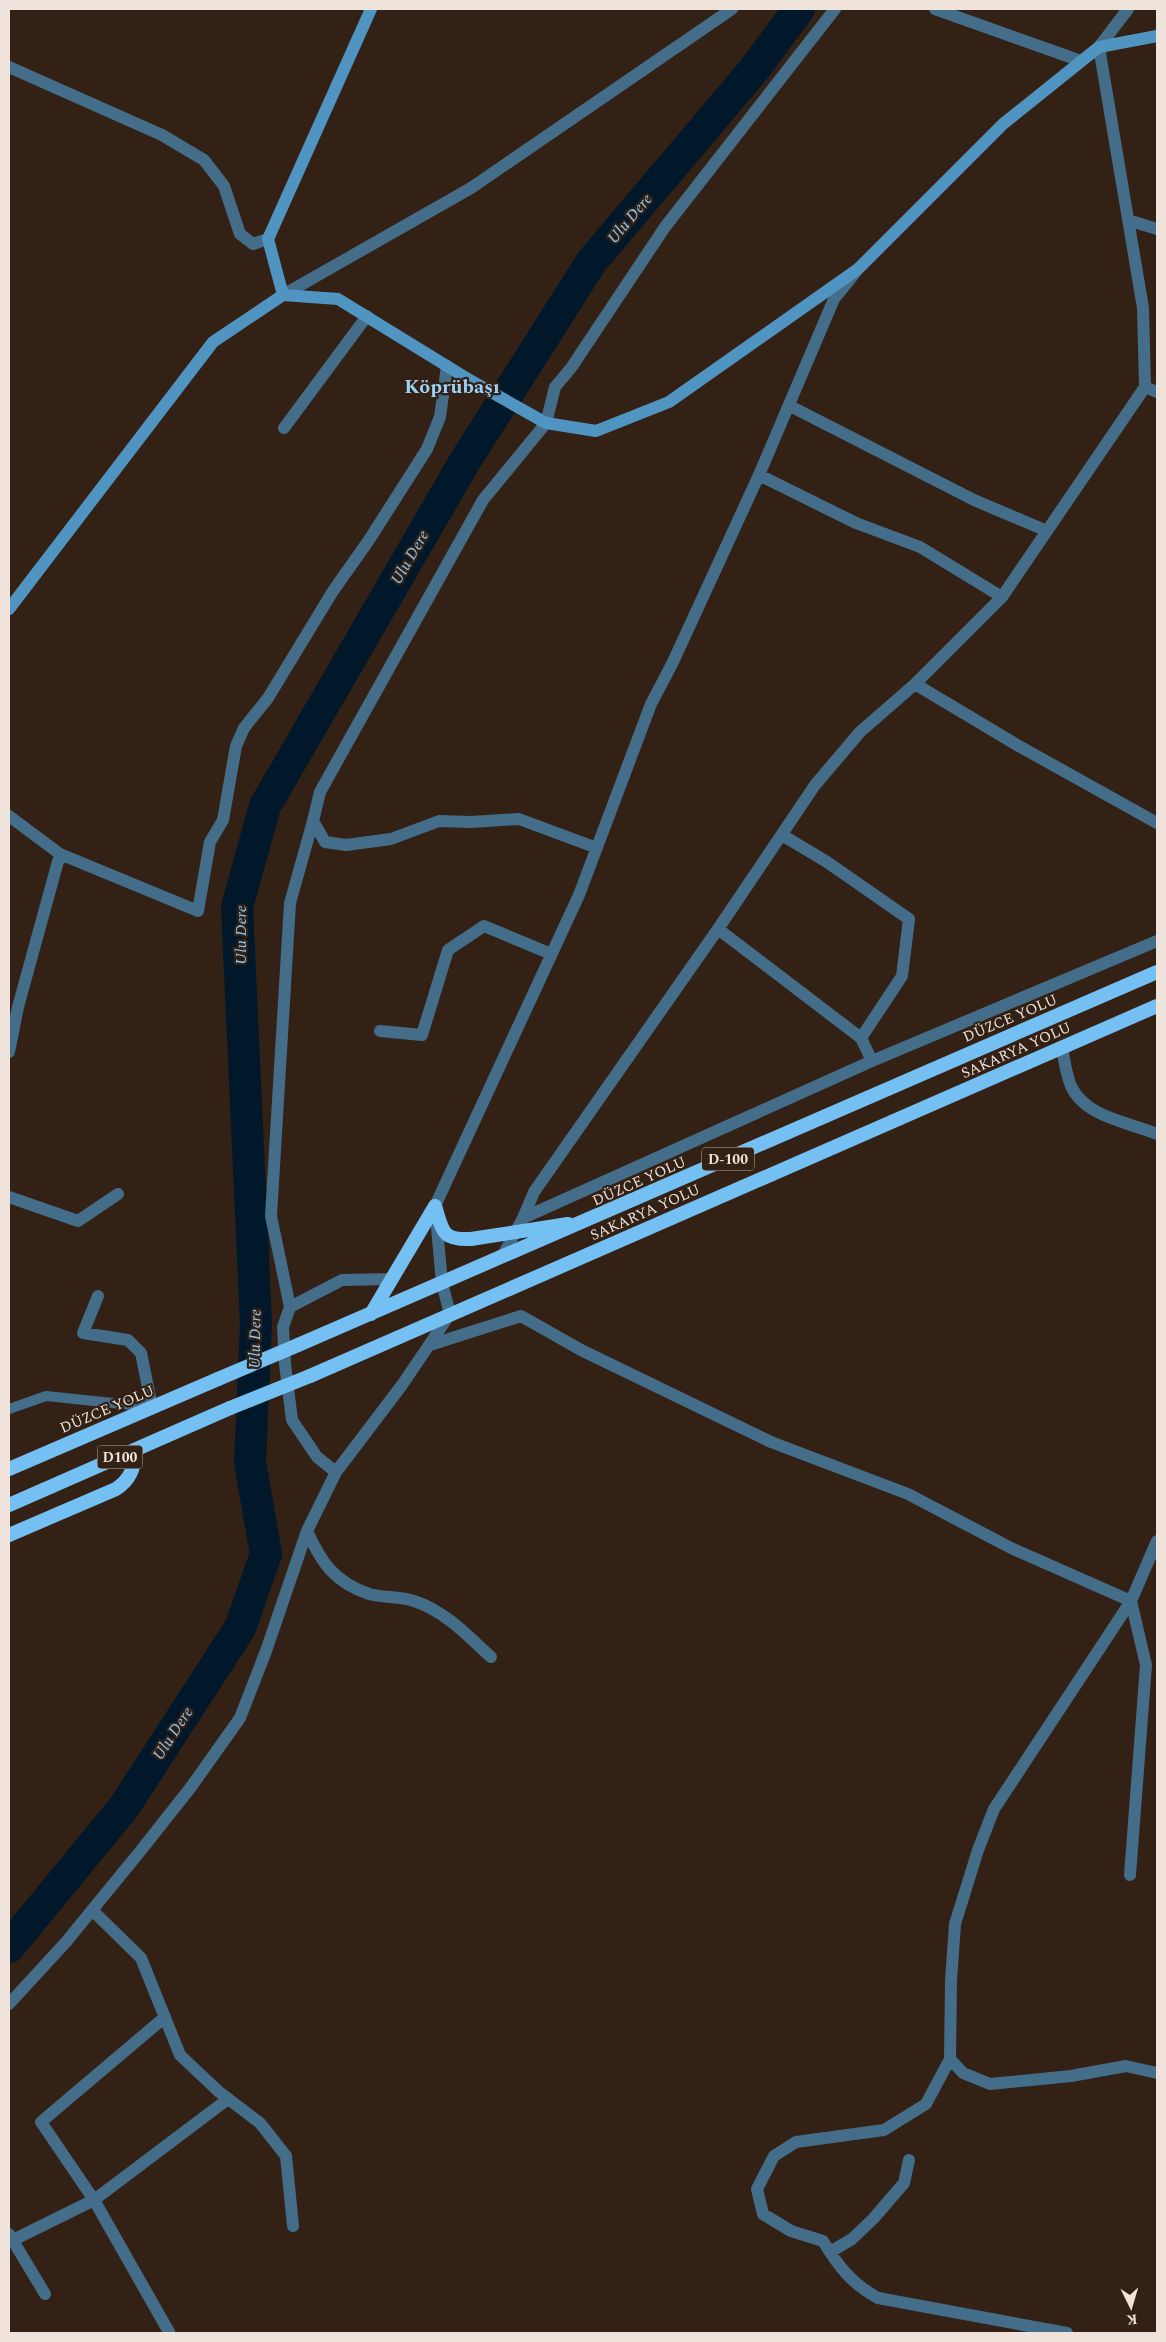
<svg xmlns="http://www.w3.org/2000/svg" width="1166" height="2342" font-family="Spectral,serif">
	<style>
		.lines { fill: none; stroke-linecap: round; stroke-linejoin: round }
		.river { stroke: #001829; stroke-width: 32 }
		.service { stroke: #446d89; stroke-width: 10 }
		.minor { stroke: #446d89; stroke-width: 12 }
		.secondary { stroke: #5095c2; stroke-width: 12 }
		.trunk { stroke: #74c0f3; stroke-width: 14 }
		.trunk-bridge { stroke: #74c0f3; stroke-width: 14 }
		.labels { text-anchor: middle; stroke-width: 4.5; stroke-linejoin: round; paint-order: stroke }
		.shield { fill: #332115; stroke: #b7a9a0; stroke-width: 1 }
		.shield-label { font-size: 14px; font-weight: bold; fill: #efe3db }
		.street-label { font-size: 15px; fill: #efe3db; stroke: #332115 }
		.water-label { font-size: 16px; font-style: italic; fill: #8bcbf7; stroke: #332115 }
		.district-label { font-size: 20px; font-weight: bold; fill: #9bd4fb; stroke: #332115 }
	</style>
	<rect width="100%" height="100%" fill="#332115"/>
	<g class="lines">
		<path class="river" d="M9 1947 124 1807 240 1628 266 1554 250 1462 256 1324 237 907 265 806 465 461 592 261 752 72 799 9"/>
		<path class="service" d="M9 1409 46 1396 151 1407"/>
		<path class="minor" d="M935 9 1081 61
			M9 67 162 135 204 160 224 186 240 234 253 244 268 239
			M1128 220 1157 229
			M283 295 471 188 732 9
			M1145 387 1157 392
			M790 406 974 500 1047 531
			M284 428 367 316
			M759 475 856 523 920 547 1002 597
			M915 684 1017 745 1157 823
			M9 816 60 854
			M313 821 290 903 271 1216 290 1307 283 1327 285 1364 292 1420 317 1457 336 1472
			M782 835 827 862 909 919 902 976 861 1038
			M597 848 519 819 471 822 439 821 391 839 346 845 325 842 313 821 320 792 483 500 546 423 555 387 571 368 665 227 835 9
			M718 929 861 1038 872 1061
			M380 1031 422 1035 448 950 484 926 551 954
			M1062 1047C1064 1060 1066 1074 1071 1086 1085 1117 1128 1122 1157 1134
			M9 1052 18 1007 60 854 198 911 210 842 223 820 236 746 244 728 268 698 333 591 369 540 427 449 440 417 447 366
			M9 1197 78 1221 118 1194
			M523 1218 534 1192 718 929 815 785 860 732 915 684 1002 597 1145 387 1143 308 1099 47 1128 9
			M502 1257 523 1218 872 1061 1157 941
			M98 1296 83 1333 128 1340 141 1353 152 1407
			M290 1307 342 1280 391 1279
			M430 1345 521 1316 581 1350 771 1442 908 1494 1011 1548 1131 1601 1146 1665 1130 1875
			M307 1531C321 1562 334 1582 369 1594 383 1598 400 1596 414 1601 445 1611 468 1636 491 1657
			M92 1910 141 1958 180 2055 218 2091 260 2123 286 2156 293 2226
			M9 2004 66 1942 142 1849 191 1787 240 1718 266 1651 307 1531 336 1472 402 1385 450 1314 442 1283 435 1206 579 895 651 704 673 662 759 475 834 299 855 273
			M165 2017 41 2122 94 2200 228 2099
			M950 2059 963 2073 990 2084 1071 2076 1126 2066 1157 2073
			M9 2234 45 2294
			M13 2240 94 2200 169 2332
			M830 2252 852 2239 873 2219 904 2183 909 2160
			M1067 2333 878 2298C852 2284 838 2266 823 2241L791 2231 763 2214 757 2189 774 2156 796 2142 884 2130 926 2104 950 2059 951 1981 955 1924 978 1850 994 1809 1131 1601 1157 1541"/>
		<path class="secondary" d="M283 295 268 239 371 9
			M9 609 213 342 283 295 338 299 468 379 546 423 596 431 669 402 858 269 1003 124 1099 47 1157 36"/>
		<path class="trunk" d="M435 1206C443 1231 441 1240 471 1239L568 1224
			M371 1314 435 1206
			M298 1345 1157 972
			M310 1376 1157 1006
			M9 1469 218 1379
			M9 1505 230 1408
			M9 1535 116 1489C131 1479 134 1468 136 1450"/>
		<path class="trunk-bridge" d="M218 1379 298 1345
			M230 1408 310 1376"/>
	</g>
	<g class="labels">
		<g class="shield">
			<rect x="702" y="1147.5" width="52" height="23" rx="4"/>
			<rect x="97.5" y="1445.5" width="45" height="23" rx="4"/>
		</g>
		<g class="shield-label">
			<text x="728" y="1164">D-100</text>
			<text x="120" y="1462">D100</text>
		</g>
		<g class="street-label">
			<text transform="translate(1010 1018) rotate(-23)" y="5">DÜZCE YOLU</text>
			<text transform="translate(1016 1050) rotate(-24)" y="5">SAKARYA YOLU</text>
			<text transform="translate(639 1181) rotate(-24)" y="5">DÜZCE YOLU</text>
			<text transform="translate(645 1212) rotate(-24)" y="5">SAKARYA YOLU</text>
			<text transform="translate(107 1409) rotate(-23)" y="5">DÜZCE YOLU</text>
		</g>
		<g class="water-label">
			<text transform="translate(629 218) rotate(-50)" y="6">Ulu Dere</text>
			<text transform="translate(409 557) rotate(-60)" y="6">Ulu Dere</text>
			<text transform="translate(240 935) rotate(-90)" y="6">Ulu Dere</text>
			<text transform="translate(254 1339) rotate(-89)" y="6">Ulu Dere</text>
			<text transform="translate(172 1733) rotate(-57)" y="6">Ulu Dere</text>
		</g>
		<g class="district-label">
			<text x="452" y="393">Köprübaşı</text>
		</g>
	</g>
	<rect width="1166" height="2342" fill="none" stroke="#efe3db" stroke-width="20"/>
	<g transform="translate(1131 2307) rotate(175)" stroke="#332115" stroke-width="4" paint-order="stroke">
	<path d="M0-4L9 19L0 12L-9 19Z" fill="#efe3db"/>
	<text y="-8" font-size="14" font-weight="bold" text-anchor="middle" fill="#efe3db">K</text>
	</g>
</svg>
